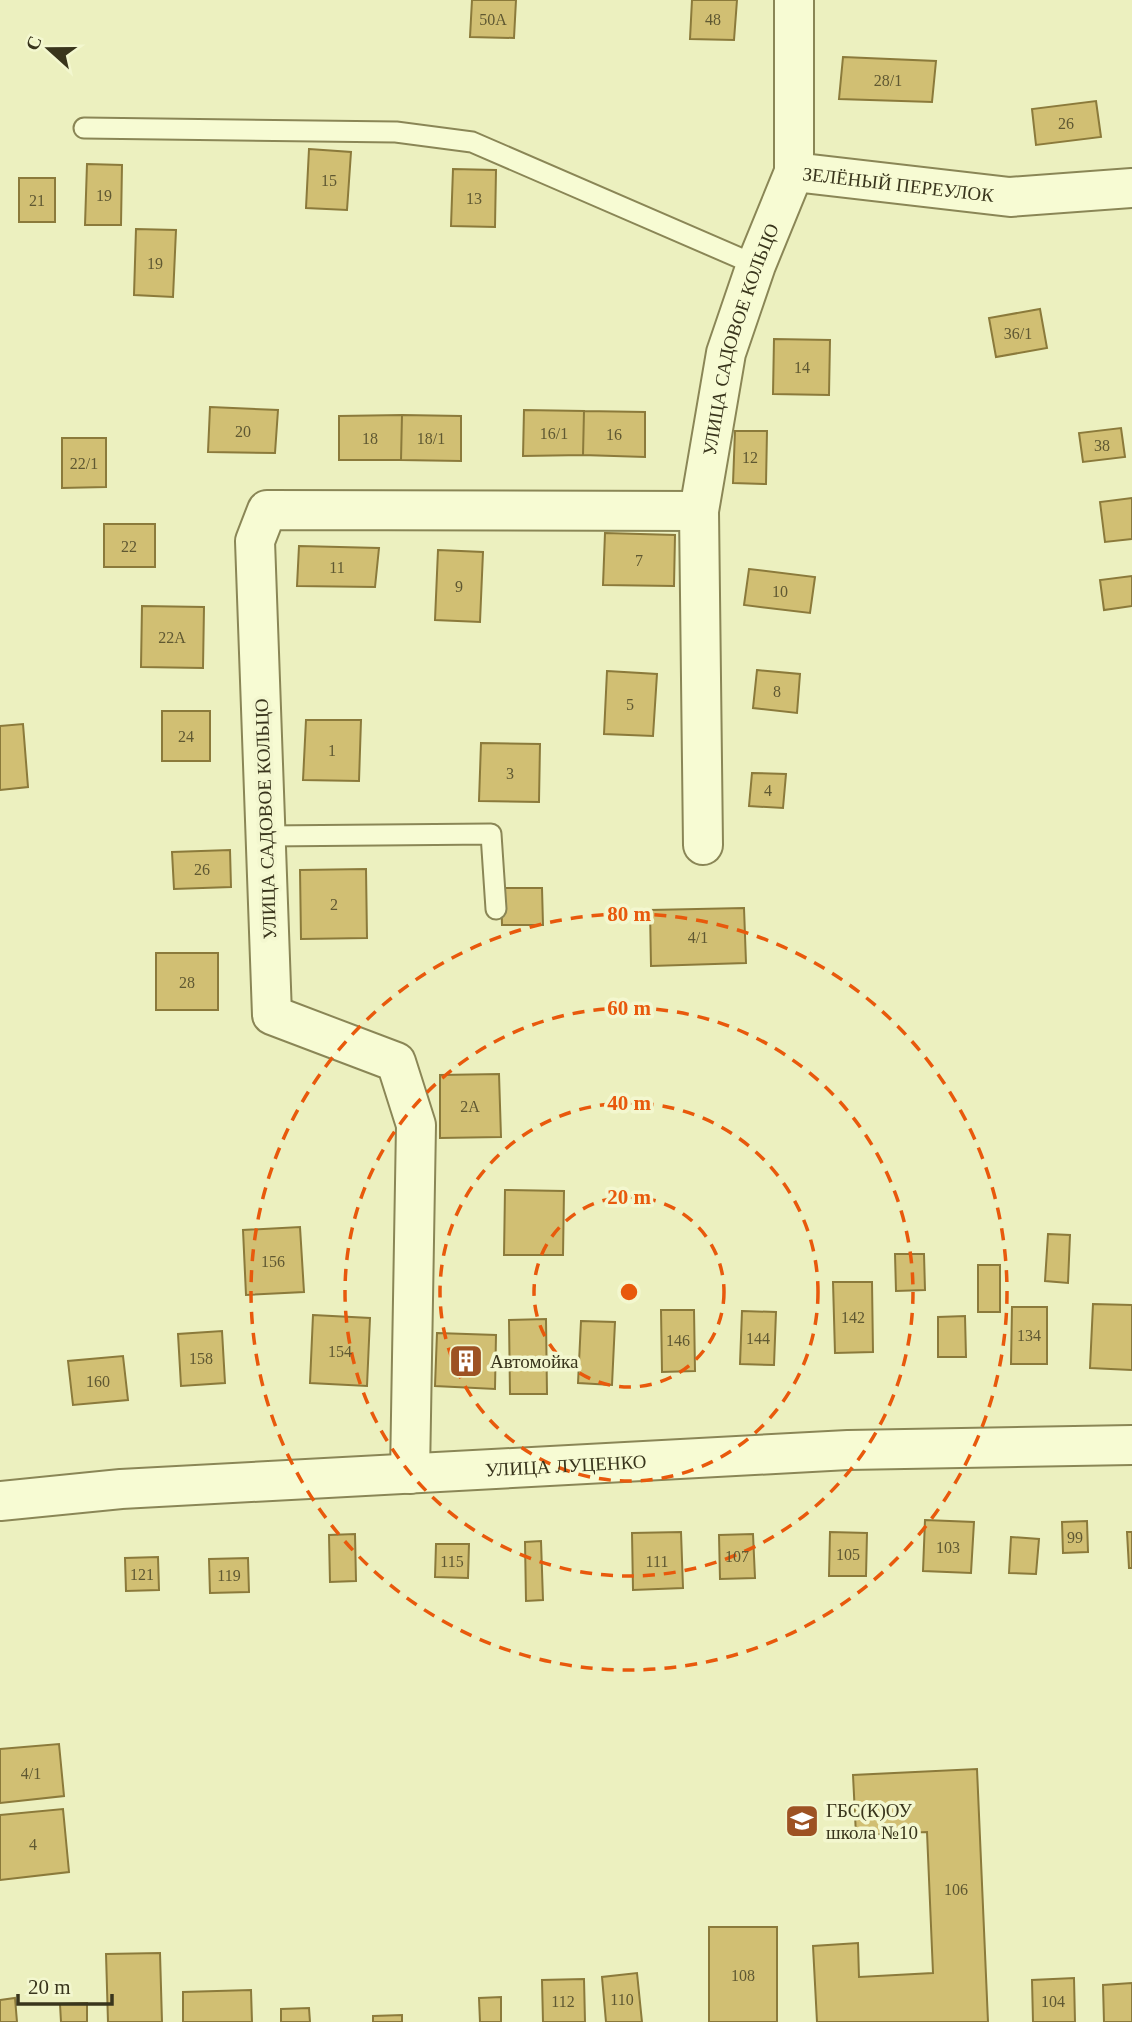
<svg xmlns="http://www.w3.org/2000/svg" width="1132" height="2022" font-family="Georgia,serif">
	<style>
		.building { fill: #d1bf73; stroke: #8b7a3b; stroke-width: 2 }
		.lines { fill: none; stroke-linecap: round; stroke-linejoin: round }
		.service-casing { stroke: #8a8656; stroke-width: 23 }
		.minor-casing { stroke: #8a8656; stroke-width: 42 }
		.service { stroke: #f7fbd3; stroke-width: 19 }
		.minor { stroke: #f7fbd3; stroke-width: 38 }
		.ring { fill: none; stroke: #e8590c; stroke-width: 3.5; stroke-dasharray: 12 9 }
		.labels { text-anchor: middle; stroke-width: 7; stroke-linejoin: round; paint-order: stroke }
		.number-label { font-size: 16px; fill: #5f5832 }
		.street-label { font-size: 19px; fill: #39351c; stroke: #f3f7cf }
		.poi-label { font-size: 19px; fill: #39351c; stroke: #f3f7cf; text-anchor: start }
		.centre { fill: #e8590c; stroke: #f3f7cf; stroke-width: 3.5 }
		.ring-label { font-size: 21px; text-anchor: middle; font-weight: bold; fill: #e8590c; stroke: #f3f7cf; stroke-width: 7; stroke-linejoin: round; paint-order: stroke }
	</style>
	<rect width="100%" height="100%" fill="#ecf0bf"/>
	<path class="building" d="M472 0H516L514 38 470 37Z
		M692 0H737L734 40 690 39Z
		M843 57 936 61 932 102 839 99Z
		M1096 101 1101 137 1036 145 1032 109Z
		M309 149 351 152 347 210 306 208Z
		M87 164 122 165 121 225H85Z
		M453 169 496 170 495 227 451 226Z
		M19 178H55V222H19Z
		M136 229 176 230 173 297 134 295Z
		M1040 309 1047 348 996 357 989 318Z
		M774 339 830 340 829 395 773 394Z
		M210 407 278 410 275 453 208 452Z
		M524 410 584 411 583 455 523 456Z
		M584 411 645 412V457L583 455Z
		M402 415 461 416V461L401 460Z
		M402 415 401 460H339V416Z
		M1121 428 1125 457 1083 462 1079 433Z
		M735 431H767L766 484 733 483Z
		M62 438H106V487L62 488Z
		M1132 498V539L1105 542 1100 502Z
		M104 524H155V567H104Z
		M605 533 675 535 674 586 603 585Z
		M299 546 379 548 375 587 297 586Z
		M438 550 483 552 480 622 435 620Z
		M749 569 815 577 810 613 744 605Z
		M1132 576V606L1104 610 1100 580Z
		M142 606 204 607 203 668 141 667Z
		M757 670 800 674 797 713 753 708Z
		M607 671 657 674 653 736 604 734Z
		M162 711H210V761H162Z
		M306 720H361L359 781 303 780Z
		M23 724 28 787 0 790V726Z
		M481 743 540 744 539 802 479 801Z
		M752 773 786 774 783 808 749 806Z
		M230 850 231 887 174 889 172 852Z
		M366 869 367 938 301 939 300 870Z
		M501 888H542L543 925H502Z
		M744 908 746 963 651 966 650 910Z
		M156 953H218V1010H156Z
		M499 1074 501 1137 440 1138V1075Z
		M505 1190 564 1191 563 1255H504Z
		M300 1227 304 1292 246 1295 243 1230Z
		M1048 1234 1070 1235 1068 1283 1045 1281Z
		M895 1254H924L925 1290 896 1291Z
		M978 1265H1000V1312H978Z
		M833 1282H872L873 1352 835 1353Z
		M1093 1304 1132 1305V1370L1090 1368Z
		M1012 1307H1047V1364H1011Z
		M661 1310H694L695 1371 662 1372Z
		M742 1311 776 1312 774 1365 740 1364Z
		M313 1315 370 1318 367 1386 310 1383Z
		M965 1316 966 1357H938V1317Z
		M546 1319 547 1394H510L509 1320Z
		M581 1321 615 1322 612 1385 578 1383Z
		M222 1331 225 1383 181 1386 178 1334Z
		M437 1333 496 1335 495 1389 435 1386Z
		M123 1356 128 1400 73 1405 68 1361Z
		M925 1520 974 1522 971 1573 923 1571Z
		M1087 1521 1088 1552 1063 1553 1062 1522Z
		M681 1532 683 1588 633 1590 632 1533Z
		M830 1532 867 1533 866 1576H829Z
		M1127 1532H1132V1568H1129Z
		M355 1534 356 1581 330 1582 329 1535Z
		M753 1534 755 1578 720 1579 719 1535Z
		M1011 1537 1039 1539 1036 1574 1009 1573Z
		M541 1541 543 1600 526 1601 525 1542Z
		M436 1544H469L468 1578 435 1577Z
		M158 1557 159 1590 126 1591 125 1558Z
		M248 1558 249 1592 210 1593 209 1559Z
		M59 1744 64 1796 0 1803V1749Z
		M977 1769 988 2022H817L813 1946 858 1943 859 1977 933 1973 927 1832 856 1835 853 1775Z
		M63 1809 69 1872 0 1880V1815Z
		M709 1927H777V2022H709Z
		M160 1953 162 2022H108L106 1954Z
		M637 1973 642 2022H606L602 1977Z
		M1074 1978 1075 2022H1033L1032 1980Z
		M584 1979 585 2022H543L542 1980Z
		M1132 1983V2022H1104L1103 1985Z
		M251 1990 252 2022H183V1992Z
		M501 1997V2022H480L479 1998Z
		M15 1998 17 2022H0V2000Z
		M87 2003V2022H61L60 2004Z
		M309 2008 310 2022H281V2009Z
		M402 2015V2022H373V2016Z"/>
	<g class="lines">
		<g class="service-casing">
			<path id="service" d="M84 128 396 132 472 142 756 265
				M266 836 491 834 496 909"/>
		</g>
		<g class="minor-casing">
			<g id="minor">
				<path id="s1" d="M794 172 1010 197 1132 188"/>
				<path id="s2" d="M703 845 699 511 726 353 756 265 794 172V0"/>
				<path d="M410 1474 416 1125 396 1062 272 1015 255 541 267 510 699 511"/>
				<path id="s3" d="M0 1501 121 1489 848 1450 1132 1445"/>
			</g>
		</g>
		<use href="#service" class="service"/>
		<use href="#minor" class="minor"/>
	</g>
	<g class="ring">
		<circle cx="629" cy="1292" r="95"/>
		<circle cx="629" cy="1292" r="189"/>
		<circle cx="629" cy="1292" r="284"/>
		<circle cx="629" cy="1292" r="378"/>
	</g>
	<defs>
		<g id="building-square" transform="scale(1.75)"><rect x="-9" y="-9" width="18" height="18" rx="4" fill="#9d5223" stroke="#f3f7cf"/><path d="M-4-6H4V6H1V3H-1V6H-4ZM-2.5-4.3h1.7v1.8h-1.7ZM.8-4.3h1.7v1.8H.8ZM-2.5-1h1.7V.8h-1.7ZM.8-1h1.7V.8H.8Z" fill="#fff"/></g>
		<g id="school-square" transform="scale(1.75)"><rect x="-9" y="-9" width="18" height="18" rx="4" fill="#9d5223" stroke="#f3f7cf"/><path d="M0-5L7-2L0 1L-7-2ZM-4 1L0 2.5L4 1V4Q0 6-4 4Z" fill="#fff"/></g>
	</defs>
	<g fill-rule="evenodd">
		<use href="#building-square" x="466" y="1361"/>
		<use href="#school-square" x="802" y="1821"/>
	</g>
	<g class="labels">
		<g class="number-label">
			<text x="493" y="25">50А</text>
			<text x="713" y="25">48</text>
			<text x="888" y="86">28/1</text>
			<text x="1066" y="129">26</text>
			<text x="329" y="186">15</text>
			<text x="104" y="201">19</text>
			<text x="474" y="204">13</text>
			<text x="37" y="206">21</text>
			<text x="155" y="269">19</text>
			<text x="1018" y="339">36/1</text>
			<text x="802" y="373">14</text>
			<text x="243" y="437">20</text>
			<text x="554" y="439">16/1</text>
			<text x="614" y="440">16</text>
			<text x="370" y="444">18</text>
			<text x="431" y="444">18/1</text>
			<text x="1102" y="451">38</text>
			<text x="750" y="463">12</text>
			<text x="84" y="469">22/1</text>
			<text x="129" y="552">22</text>
			<text x="639" y="566">7</text>
			<text x="337" y="573">11</text>
			<text x="459" y="592">9</text>
			<text x="780" y="597">10</text>
			<text x="172" y="643">22А</text>
			<text x="777" y="697">8</text>
			<text x="630" y="710">5</text>
			<text x="186" y="742">24</text>
			<text x="332" y="756">1</text>
			<text x="510" y="779">3</text>
			<text x="768" y="796">4</text>
			<text x="202" y="875">26</text>
			<text x="334" y="910">2</text>
			<text x="698" y="943">4/1</text>
			<text x="187" y="988">28</text>
			<text x="470" y="1112">2А</text>
			<text x="273" y="1267">156</text>
			<text x="853" y="1323">142</text>
			<text x="1029" y="1341">134</text>
			<text x="758" y="1344">144</text>
			<text x="678" y="1346">146</text>
			<text x="340" y="1357">154</text>
			<text x="201" y="1364">158</text>
			<text x="98" y="1387">160</text>
			<text x="1075" y="1543">99</text>
			<text x="948" y="1553">103</text>
			<text x="848" y="1560">105</text>
			<text x="737" y="1562">107</text>
			<text x="452" y="1567">115</text>
			<text x="657" y="1567">111</text>
			<text x="142" y="1580">121</text>
			<text x="229" y="1581">119</text>
			<text x="31" y="1779">4/1</text>
			<text x="33" y="1850">4</text>
			<text x="956" y="1895">106</text>
			<text x="743" y="1981">108</text>
			<text x="622" y="2005">110</text>
			<text x="563" y="2007">112</text>
			<text x="1053" y="2007">104</text>
		</g>
		<g class="street-label">
			<text dy="7" stroke="none"><textPath href="#s1" startOffset="105">ЗЕЛЁНЫЙ ПЕРЕУЛОК</textPath></text>
			<text dy="7" stroke="none"><textPath href="#s2" startOffset="511">УЛИЦА САДОВОЕ КОЛЬЦО</textPath></text>
			<text transform="translate(265 819) rotate(-92)" y="7">УЛИЦА САДОВОЕ КОЛЬЦО</text>
			<text dy="7" stroke="none"><textPath href="#s3" startOffset="567">УЛИЦА ЛУЦЕНКО</textPath></text>
		</g>
		<g class="poi-label">
			<text x="490" y="1368">Автомойка</text>
			<text x="826" y="1817">ГБС(К)ОУ<tspan x="826" dy="22">школа №10</tspan></text>
		</g>
	</g>
	<circle cx="629" cy="1292" r="10" class="centre"/>
	<g class="ring-label">
		<text x="629" y="921">80 m</text>
		<text x="629" y="1015">60 m</text>
		<text x="629" y="1110">40 m</text>
		<text x="629" y="1204">20 m</text>
	</g>
	<g transform="translate(49 49) rotate(291)" stroke="#f3f7cf" stroke-width="5" paint-order="stroke">
	<path d="M0-5L12 26L0 18L-12 26Z" fill="#39351c"/>
	<text y="-10" font-size="19" font-weight="bold" text-anchor="middle" fill="#39351c">С</text>
	</g>
	<path d="M18 1994v10h94v-10" fill="none" stroke="#39351c" stroke-width="3.5"/>
	<text x="28" y="1994" font-size="21" fill="#39351c" stroke="#f3f7cf" stroke-width="5" paint-order="stroke">20 m</text>
</svg>
